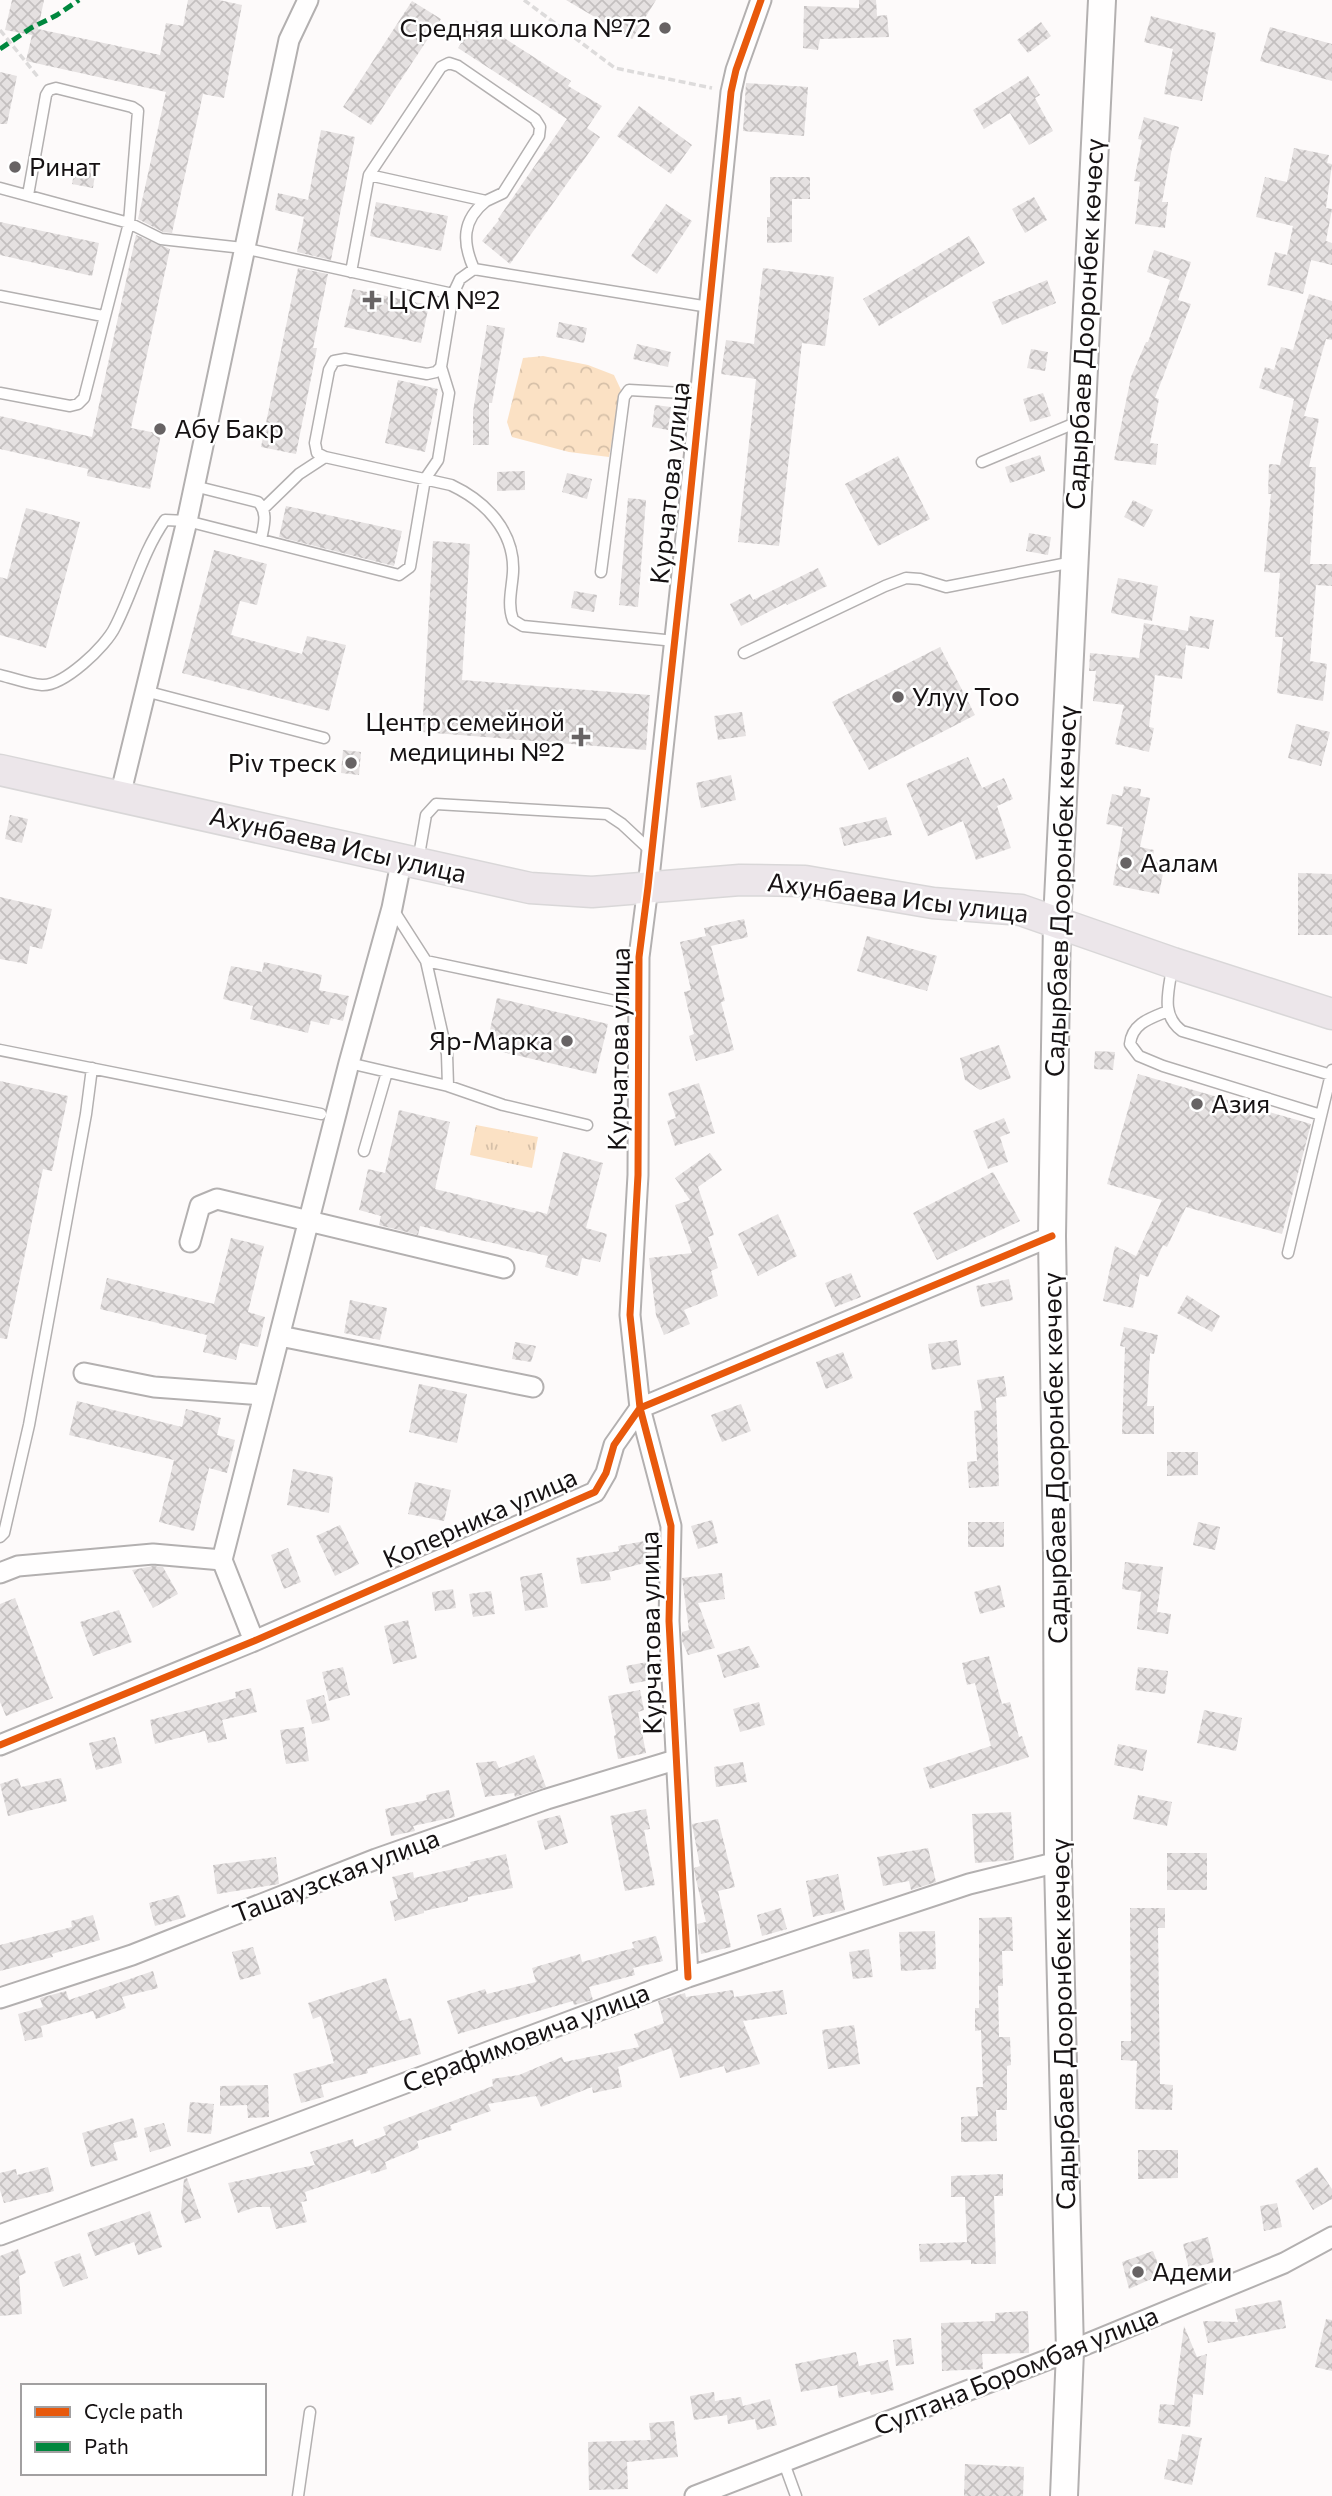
<svg xmlns="http://www.w3.org/2000/svg" width="1332" height="2496" font-family="Commissioner,sans-serif">
	<style>
		.grass { fill: url(#grass-tufts) }
		.park { fill: url(#park-crowns) }
		.building { fill: url(#building-cross-hatch) }
		.lines { fill: none; stroke-linecap: round; stroke-linejoin: round }
		.lane-casing { stroke: #b3b0b0; stroke-width: 13 }
		.street-casing { stroke: #b3b0b0; stroke-width: 23 }
		.secondary-casing { stroke: #b3b0b0; stroke-width: 30 }
		.primary-casing { stroke: #d9d7d8; stroke-width: 33 }
		.path { stroke: #dddbdb; stroke-width: 3.5; stroke-dasharray: 7 3.5; stroke-linecap: butt }
		.lane { stroke: #fffefe; stroke-width: 10 }
		.street { stroke: #fffefe; stroke-width: 19 }
		.secondary { stroke: #fffefe; stroke-width: 26 }
		.primary { stroke: #ece6ea; stroke-width: 30 }
		.quiet { stroke: #00873e; stroke-width: 5; stroke-dasharray: 10 5; stroke-linecap: butt }
		.cycleway-casing { stroke: #fff; stroke-width: 11 }
		.cycleway { stroke: #e8590c; stroke-width: 7 }
		.poi-dot { fill: #676364; stroke: #fff; stroke-width: 2.5 }
		.labels { text-anchor: middle; stroke-width: 5; stroke-linejoin: round; paint-order: stroke }
		.poi-label { font-size: 26px; fill: #161213; stroke: #fff; text-anchor: start }
		.street-label { font-size: 26px; fill: #161213; stroke: #fff }
	</style>
	<defs>
		<pattern id="grass-tufts" width="24" height="20" patternUnits="userSpaceOnUse" patternTransform="scale(1.75)"><rect width="24" height="20" fill="#fbe1c4"/><path d="M3 7l-1-3M5 7V3M7 7l1-3M15 17l-1-3M17 17v-4M19 17l1-3" fill="none" stroke="#d6c0a8"/></pattern>
		<pattern id="park-crowns" width="20" height="18" patternUnits="userSpaceOnUse" patternTransform="scale(1.75)"><rect width="20" height="18" fill="#fbe1c4"/><path d="M2 6a3 3 0 1 1 6 0M12 15a3 3 0 1 1 6 0" fill="none" stroke="#d6c0a8"/></pattern>
		<pattern id="building-cross-hatch" width="8" height="8" patternUnits="userSpaceOnUse" patternTransform="scale(1.75)"><rect width="8" height="8" fill="#e5e1e1"/><path d="M0 0l8 8M0 8l8-8" fill="none" stroke="#c4c0c0"/></pattern>
	</defs>
	<rect width="100%" height="100%" fill="#fdfafa"/>
	<path class="grass" d="M476 1125 538 1137 532 1168 470 1155Z"/>
	<path class="park" d="M543 356 588 365 614 375 621 390 609 457 569 452 512 437 507 422 523 358Z"/>
	<path class="building" d="M12 0H44L38 29 160 55 166 23 183 26 188 0H219L242 5 224 98 203 94 172 233 163 232 138 219 166 92 26 61 32 35 5 30Z
		M566 0H656L632 39Z
		M859 0H876L877 16 887 15 889 37 820 39 818 50 803 48 804 6 859 8Z
		M412 1 441 19 371 125 343 107Z
		M1151 16 1216 33 1202 101 1164 94 1173 49 1144 42Z
		M476 20 571 81 568 86 602 106 587 128 600 137 510 264 482 241 499 220 498 219 567 119 458 48Z
		M1041 22 1051 36 1028 53 1017 40Z
		M1270 27 1332 44V81L1260 61Z
		M0 72 17 76 7 124H0Z
		M1028 76 1040 95 1035 98 1053 131 1029 145 1010 113 984 129 973 110Z
		M746 83 808 87 804 136 743 131Z
		M639 106 692 145 671 174 617 136Z
		M1144 117 1179 127 1173 148H1172L1162 202H1168L1165 228 1135 224 1140 182 1134 181 1142 140 1138 139Z
		M321 130 355 137 331 260 297 252 304 217 275 210 278 193 308 200Z
		M1294 148 1329 155 1327 163 1332 164 1326 208 1332 209 1326 241 1332 243V265L1311 260 1303 294 1267 285 1275 252 1287 255 1293 226 1256 217 1265 177 1287 182Z
		M76 163 96 167 93 188 72 184Z
		M770 177H810V199H792V242L767 243V217H770Z
		M1034 197 1047 220 1025 233 1012 209Z
		M376 202 448 216 441 251 370 236Z
		M666 204 692 221 657 274 631 256Z
		M0 222 99 243 92 276 0 255Z
		M136 235 170 249 131 428 161 434 150 489 87 476 88 469 0 449V416L92 437Z
		M969 236 985 263 879 326 863 299Z
		M1154 250 1191 262 1178 300 1191 304 1155 398 1159 399 1150 443 1158 444 1156 465 1114 460 1131 377 1146 342H1148L1170 280 1147 272Z
		M298 268 328 274 313 348H317L296 454 261 447Z
		M763 268 834 277 825 346 802 343 779 546 738 542 756 379 721 374 726 340 754 344Z
		M1047 280 1056 303 1002 325 992 302Z
		M353 289 429 305 421 343 344 327Z
		M1309 294 1332 301V340L1326 339 1304 416 1319 419 1309 467H1316L1310 564H1332V586L1316 585 1310 661 1327 664 1323 701 1277 693 1283 637H1275L1280 573 1264 572 1271 494H1268L1269 464 1280 465 1294 399 1259 388 1265 367 1274 370 1281 347 1293 350Z
		M559 322 587 328 584 343 556 337Z
		M487 325 505 328 492 403H489V445H473V412Z
		M637 344 671 352 668 367 633 359Z
		M1031 349 1048 352 1045 371 1027 368Z
		M398 380 438 389 425 452 385 443Z
		M1043 393 1051 416 1030 422 1023 399Z
		M655 405 671 407 668 430 652 427Z
		M1040 455 1045 471 1010 483 1005 467Z
		M898 456 930 519 878 546 845 484Z
		M525 471V490L497 491V472Z
		M567 473 592 479 587 499 562 492Z
		M628 498 646 500 638 607 619 605Z
		M1133 500 1153 510 1144 527 1124 517Z
		M286 506 402 531 394 566 279 537Z
		M26 508 80 522 46 648 0 635V577L7 579Z
		M1029 533 1051 537 1048 555 1026 551Z
		M433 541 470 544 462 680 650 695 646 750 422 732Z
		M214 550 267 564 257 605 240 601 231 635 302 654 307 636 346 645 329 711 182 673Z
		M818 568 827 586 787 605 786 603 741 626 730 604 750 594 753 600Z
		M1118 578 1158 586 1152 621 1111 613Z
		M574 591 597 595 594 612 571 608Z
		M1190 616 1214 620 1209 649 1186 645 1182 679 1155 675 1149 727 1154 728 1149 752 1115 744 1124 705 1093 701 1096 671H1089L1090 653 1139 658 1144 623 1188 631Z
		M940 647 975 715 869 770 832 702Z
		M742 712 746 736 718 740 714 716Z
		M1296 724 1330 732 1321 766 1288 758Z
		M343 750 361 752 359 775 341 773Z
		M968 757 982 788 1004 778 1013 799 997 806 1011 848 976 860 963 821 928 836 906 784Z
		M731 775 736 800 701 808 696 783Z
		M1124 786 1141 789 1140 796 1150 798 1140 847 1154 850 1152 861 1165 863 1159 894 1113 885 1123 827 1106 824 1112 794 1122 796Z
		M10 815 28 819 22 843 5 839Z
		M886 817 892 835 844 846 839 828Z
		M1298 873 1332 874V935H1298Z
		M0 897 52 909 42 949 30 946 27 964 0 959Z
		M744 919 748 937 711 946 725 1001 721 1002 734 1050 696 1061 689 1036 694 1034 684 992 691 990 680 942 706 936 704 928Z
		M867 936 937 956 927 991 857 971Z
		M264 962 322 975 319 990 349 996 343 1021 331 1018 329 1025 311 1021 308 1033 250 1019 253 1006 223 999 231 966 262 972Z
		M497 998 608 1024 596 1074 486 1048Z
		M999 1045 1011 1078 980 1090 965 1080 960 1058Z
		M1095 1051 1115 1052 1113 1070 1094 1069Z
		M1138 1074 1311 1124 1282 1234 1186 1207 1167 1247 1163 1245 1148 1277 1140 1274 1133 1308 1103 1301 1115 1246 1136 1256 1162 1200 1107 1184Z
		M0 1081 68 1096 52 1171 43 1169 7 1339 0 1338Z
		M699 1083 715 1133 675 1146 667 1121 676 1118 668 1093Z
		M399 1110 450 1122 435 1189 535 1213 536 1211 547 1214 563 1152 603 1163 586 1228 607 1234 600 1262 582 1258 578 1276 545 1267 548 1256 420 1226 418 1235 379 1225 381 1216 359 1210 368 1169 385 1173Z
		M1004 1118 1010 1133 1000 1137 1008 1162 988 1169 973 1131Z
		M710 1153 722 1170 698 1187 714 1235 708 1237 718 1268 711 1271 718 1296 684 1310 690 1324 664 1335 656 1315 649 1258 692 1253 675 1205 690 1200 675 1178Z
		M993 1172 1020 1221 937 1260 913 1213Z
		M778 1214 797 1256 758 1276 738 1234Z
		M231 1238 264 1246 248 1312 265 1317 258 1347 240 1343 236 1360 203 1352 207 1335 100 1309 107 1278 214 1304Z
		M851 1273 861 1297 835 1307 825 1283Z
		M1009 1279 1013 1300 981 1307 976 1286Z
		M1187 1295 1220 1316 1212 1332 1177 1313Z
		M350 1300 387 1308 380 1340 344 1333Z
		M1124 1327 1158 1335 1154 1354 1150 1353 1147 1406H1154V1434H1122L1125 1347 1120 1346Z
		M957 1340 961 1365 932 1370 928 1344Z
		M515 1342 536 1346 531 1362 512 1359Z
		M843 1352 853 1378 826 1389 816 1362Z
		M1004 1376 1007 1396 996 1398 999 1486 969 1488 967 1462 977 1461 974 1411 982 1410 977 1380Z
		M419 1384 467 1394 457 1443 409 1432Z
		M77 1401 182 1427 186 1409 221 1418 217 1435 235 1440 227 1473 209 1468 194 1531 159 1522 174 1460 69 1435Z
		M741 1404 751 1431 722 1442 711 1415Z
		M1167 1452H1198V1475L1167 1476Z
		M293 1469 333 1477 329 1513 287 1505Z
		M415 1482 451 1490 444 1521 408 1514Z
		M712 1520 718 1543 698 1549 691 1526Z
		M968 1522H1004V1547H968Z
		M1198 1522 1220 1527 1215 1550 1193 1545Z
		M340 1525 359 1564 335 1576 316 1536Z
		M650 1540 653 1561 609 1572 611 1580 581 1584 576 1558 619 1551 618 1546Z
		M288 1548 301 1582 284 1589 271 1555Z
		M1125 1562 1163 1567 1157 1612 1171 1614 1168 1634 1137 1629 1141 1592 1122 1589Z
		M153 1566 163 1567 178 1594 153 1608 132 1570Z
		M542 1573 548 1607 525 1611 520 1577Z
		M722 1573 725 1599 698 1603 715 1648 688 1655 682 1641V1632L689 1630 682 1578Z
		M1000 1585 1005 1607 980 1614 974 1592Z
		M453 1589 456 1608 435 1611 432 1592Z
		M491 1591 495 1614 473 1617 469 1594Z
		M15 1598 53 1698 6 1716 0 1702V1604Z
		M119 1610 132 1642 93 1656 80 1622Z
		M408 1620 417 1658 393 1664 384 1626Z
		M749 1646 760 1667 724 1678 717 1655Z
		M989 1656 1002 1704 1010 1702 1019 1737 1022 1736 1029 1757 930 1789 923 1768 991 1746 975 1683 967 1685 962 1663Z
		M647 1662 651 1680 630 1684 626 1666Z
		M343 1667 350 1695 329 1701 322 1672Z
		M1138 1667 1168 1671 1165 1694 1135 1690Z
		M251 1688 257 1712 222 1720 227 1739 208 1743 205 1731 155 1744 150 1720 236 1698 235 1692Z
		M640 1690 644 1710 638 1712 646 1753 618 1759 614 1736 616 1735 608 1696Z
		M324 1695 330 1720 312 1724 306 1700Z
		M759 1702 765 1725 740 1732 733 1709Z
		M1204 1710 1242 1718 1236 1751 1197 1743Z
		M304 1727 309 1761 286 1764 280 1730Z
		M115 1737 122 1763 96 1770 89 1743Z
		M1118 1744 1147 1750 1143 1771 1114 1765Z
		M534 1755 546 1787 515 1797 514 1793 485 1797 476 1763 496 1761 499 1768Z
		M743 1762 747 1782 716 1787 714 1767Z
		M18 1778 21 1787 61 1778 67 1801 8 1816 0 1784Z
		M449 1790 455 1817 413 1826 415 1831 391 1836 385 1809 427 1800 426 1795Z
		M1138 1795 1172 1802 1167 1826 1133 1819Z
		M646 1809 650 1829 644 1830 655 1885 625 1891 610 1816Z
		M1011 1812 1014 1860 975 1863 972 1814Z
		M560 1815 568 1843 545 1850 537 1821Z
		M718 1819 735 1887 718 1891 731 1947 701 1954 697 1924 706 1922 695 1875 694 1868 700 1866 692 1824Z
		M928 1848 936 1882 911 1890 909 1881 883 1886 877 1857Z
		M1167 1853H1207V1890H1167Z
		M506 1854 513 1888 468 1897V1901L424 1911V1913L395 1921 390 1901 398 1899 392 1877 413 1872 414 1878 471 1865 470 1862Z
		M276 1857 279 1884 217 1894 213 1865Z
		M838 1874 845 1910 813 1917 806 1881Z
		M179 1895 186 1917 155 1926 149 1903Z
		M781 1908 787 1929 762 1936 757 1915Z
		M1130 1908H1165V1928H1158L1160 2084 1173 2085 1172 2110 1135 2109 1137 2061 1121 2060V2041H1131Z
		M93 1915 100 1940 52 1954 53 1957 0 1971V1945L72 1927 71 1921Z
		M1012 1917 1013 1951H1002L1003 1986H998L999 2037H1010L1011 2065 1007 2066V2110H996L997 2141 961 2142V2117L978 2116 976 2087H983L981 2030 975 2031V2008H979V1918Z
		M935 1931 936 1969 901 1971 899 1932Z
		M656 1936 663 1961 633 1968 635 1975 589 1987 593 2000 574 2005 573 2001 458 2034 447 2001 485 1989 487 1994 536 1982 532 1968 580 1954 582 1962 634 1948 632 1942Z
		M253 1947 261 1974 240 1980 232 1952Z
		M869 1949 873 1977 853 1979 849 1952Z
		M153 1971 158 1988 122 1997 126 2008 96 2019 93 2011 41 2026 43 2037 25 2041 18 2014 43 2007 40 1998 66 1991 69 2000Z
		M386 1978 400 2021 411 2018 421 2054 367 2069 368 2073 321 2085 324 2097 301 2103 293 2074 334 2063 321 2016 313 2019 308 2003Z
		M733 1990 734 1997 783 1990 787 2014 743 2021 760 2064 726 2073 724 2066 680 2078 671 2048 618 2067 622 2087 593 2093 592 2087 541 2107 536 2096 488 2104 491 2111 450 2125 452 2130 417 2141 419 2148 385 2162 387 2169 371 2174 370 2170 305 2192 307 2201 301 2202 307 2222 276 2229 270 2207H256L238 2213 228 2183 315 2165 310 2152 353 2139 355 2147 386 2135 383 2127 493 2086 492 2079 519 2075 562 2057 564 2062 639 2047 634 2034 664 2023 658 2001 685 1993 686 1997Z
		M854 2025 860 2064 828 2069 822 2030Z
		M268 2085 269 2117 248 2118 247 2105 220 2106V2086Z
		M190 2102 214 2104 211 2134 187 2132Z
		M133 2118 138 2137 113 2143 118 2160 91 2167 82 2133Z
		M164 2123 171 2146 150 2152 144 2128Z
		M1138 2150H1178V2178L1138 2179Z
		M48 2167 54 2191 4 2203 0 2190V2173L16 2169 17 2175Z
		M1317 2167 1332 2189V2199L1313 2210 1295 2181Z
		M1003 2174V2196H994L996 2264H971V2260L920 2262 919 2244 967 2242 965 2197H951V2176Z
		M187 2178 201 2218 185 2223 181 2212 184 2179Z
		M1277 2203 1282 2227 1264 2231 1260 2206Z
		M150 2211 162 2247 138 2255 134 2242 95 2256 87 2233Z
		M1208 2237 1214 2262 1189 2269 1183 2244Z
		M18 2249 26 2273 19 2276 22 2314 0 2316V2256Z
		M1153 2251 1162 2274 1129 2289 1122 2262Z
		M80 2253 88 2278 63 2287 54 2262Z
		M1281 2300 1286 2328 1208 2343 1203 2321 1238 2322 1235 2309Z
		M1028 2311 1029 2353 982 2354 983 2369 942 2371 941 2323 995 2321V2313Z
		M1326 2319 1332 2320V2371L1315 2367Z
		M1184 2326 1197 2357 1207 2354 1203 2395 1193 2394 1190 2427 1158 2423 1160 2404 1174 2405Z
		M911 2338 914 2364 896 2366 893 2340Z
		M856 2352 859 2366 888 2360 894 2390 871 2395 870 2391 839 2398 837 2385 801 2392 795 2364Z
		M714 2392 715 2401 741 2397 743 2406 770 2399 777 2425 757 2430 755 2419 728 2424 727 2415 694 2420 690 2396Z
		M674 2421 678 2457 627 2462 628 2489 589 2490 588 2442 651 2440 649 2423Z
		M1182 2434 1202 2438 1192 2485 1164 2479 1168 2459 1177 2461Z
		M965 2464 1024 2467 1023 2496H964Z"/>
	<g class="lines">
		<g class="lane-casing">
			<path id="lane" d="M0 188 129 223 161 239 243 248 453 294
				M474 269C462 242 462 220 486 201
				M351 272 369 175 441 67 449 63 458 66 535 119 540 127 539 136 503 193 486 201 369 175
				M0 296 103 316
				M0 393 70 406 78 404 84 398 129 223 138 111 132 107 56 88 49 90 46 95 28 195
				M982 462 1080 421
				M194 486 258 502C269 513 263 527 261 540
				M264 508 299 474 325 457
				M601 572 624 397 629 390 701 394
				M675 641 523 626 513 620C507 604 512 589 513 572 515 531 485 501 451 485L325 457 317 453 315 443 329 370 334 361 345 359 427 374 436 372 441 367 453 294 460 279 474 269 709 307
				M744 653 885 586 906 578 920 579 946 587 1073 562
				M0 675C13 678 28 684 42 685 64 686 106 646 115 627 133 592 142 553 165 520L187 521 399 575 410 567 425 479 438 460 449 393 441 367
				M145 691 324 738
				M418 861 426 815 436 804 607 814 622 824 652 852
				M392 908 426 961
				M1172 968C1169 990 1160 1015 1182 1031L1331 1075
				M1168 1011C1151 1018 1132 1023 1130 1044L1139 1056 1163 1066 1321 1115
				M0 1050 321 1114
				M349 1063 448 1086
				M587 1125 503 1105 448 1086 447 1054 426 961 639 1006
				M364 1151 387 1072
				M1288 1253 1332 1070
				M0 1537 4 1533 29 1425 86 1114 92 1068
				M784 2463 796 2496
				M298 2496 310 2412"/>
		</g>
		<g class="street-casing">
			<path id="street" d="M120 796 187 521 289 40 308 0
				M190 1242 200 1206 217 1199 504 1268
				M280 1336 533 1387
				M84 1373 154 1387 264 1395
				M0 1573 18 1566 153 1554 222 1560
				M254 1641 222 1560 349 1063 392 908 402 858
				M0 1745 254 1641 595 1492 606 1473 614 1445 640 1408 1052 1236
				M688 1977 669 1621 671 1526 640 1408 630 1315 638 1175 639 957 648 887 688 518 731 92 736 70 761 0
				M0 1998 132 1955 376 1859 547 1799 675 1760
				M0 2235 688 1977 969 1884 1058 1862
				M695 2496 1070 2351 1284 2263 1332 2237"/>
		</g>
		<g class="secondary-casing">
			<path id="secondary" d="M1064 2496 1070 2351 1058 1862 1057 1558 1052 1236 1057 921 1102 0"/>
		</g>
		<g class="primary-casing">
			<path id="primary" d="M0 770 530 888 592 892 740 880 805 881 933 903 1021 910 1173 963 1332 1014"/>
		</g>
		<path class="path" d="M524 0 615 68 712 88
			M0 30 38 77"/>
		<use href="#lane" class="lane"/>
		<use href="#street" class="street"/>
		<use href="#secondary" class="secondary"/>
		<use href="#primary" class="primary"/>
		<path class="quiet" d="M0 49 31 28 57 15 79 0"/>
		<g class="cycleway-casing">
			<path id="cycleway" d="M0 1745 254 1641 595 1492 606 1473 614 1445 640 1408 1052 1236
				M688 1977 669 1621 671 1526 640 1408 630 1315 638 1175 639 957 648 887 688 518 731 92 736 70 761 0"/>
		</g>
		<use href="#cycleway" class="cycleway"/>
	</g>
	<g class="poi-dot">
		<circle cx="665" cy="28" r="7"/>
		<circle cx="15" cy="167" r="7"/>
		<path d="M368.5 289.5h7v7h7v7h-7v7h-7v-7h-7v-7h7z"/>
		<circle cx="160" cy="429" r="7"/>
		<circle cx="898" cy="697" r="7"/>
		<path d="M577.5 726.5h7v7h7v7h-7v7h-7v-7h-7v-7h7z"/>
		<circle cx="351" cy="763" r="7"/>
		<circle cx="1126" cy="863" r="7"/>
		<circle cx="567" cy="1041" r="7"/>
		<circle cx="1197" cy="1104" r="7"/>
		<circle cx="1138" cy="2272" r="7"/>
	</g>
	<g class="labels">
		<g class="poi-label">
			<text x="651" y="37" text-anchor="end">Средняя школа №72</text>
			<text x="29" y="176">Ринат</text>
			<text x="388" y="309">ЦСМ №2</text>
			<text x="174" y="438">Абу Бакр</text>
			<text x="912" y="706">Улуу Тоо</text>
			<text x="565" y="731" text-anchor="end">Центр семейной<tspan x="565" dy="30">медицины №2</tspan></text>
			<text x="337" y="772" text-anchor="end">Piv треск</text>
			<text x="1140" y="872">Аалам</text>
			<text x="553" y="1050" text-anchor="end">Яр-Марка</text>
			<text x="1211" y="1113">Азия</text>
			<text x="1152" y="2281">Адеми</text>
		</g>
		<g class="street-label">
			<text transform="translate(1085 324) rotate(-87)" y="9">Садырбаев Дооронбек көчөсү</text>
			<text transform="translate(670 483) rotate(-84)" y="9">Курчатова улица</text>
			<text transform="translate(338 845) rotate(13)" y="9">Ахунбаева Исы улица</text>
			<text transform="translate(1061 891) rotate(-88)" y="9">Садырбаев Дооронбек көчөсү</text>
			<text transform="translate(898 898) rotate(7)" y="9">Ахунбаева Исы улица</text>
			<text transform="translate(619 1049) rotate(-89)" y="9">Курчатова улица</text>
			<text transform="translate(1055 1458) rotate(-91)" y="9">Садырбаев Дооронбек көчөсү</text>
			<text transform="translate(480 1518) rotate(-24)" y="9">Коперника улица</text>
			<text transform="translate(651 1633) rotate(-91)" y="9">Курчатова улица</text>
			<text transform="translate(336 1876) rotate(-21)" y="9">Ташаузская улица</text>
			<text transform="translate(1063 2024) rotate(-91)" y="9">Садырбаев Дооронбек көчөсү</text>
			<text transform="translate(526 2038) rotate(-21)" y="9">Серафимовича улица</text>
			<text transform="translate(1016 2371) rotate(-22)" y="9">Султана Боромбая улица</text>
		</g>
	</g>
	<rect x="21" y="2384" width="245" height="91" fill="#ffffff" stroke="#a2a0a1" stroke-width="2"/>
	<rect x="35" y="2407" width="35" height="10" fill="#e8590c" stroke="#a2a0a1" stroke-width="2"/>
	<text x="84" y="2419" font-size="21" fill="#161213">Cycle path</text>
	<rect x="35" y="2442" width="35" height="10" fill="#00873e" stroke="#a2a0a1" stroke-width="2"/>
	<text x="84" y="2454" font-size="21" fill="#161213">Path</text>
</svg>
